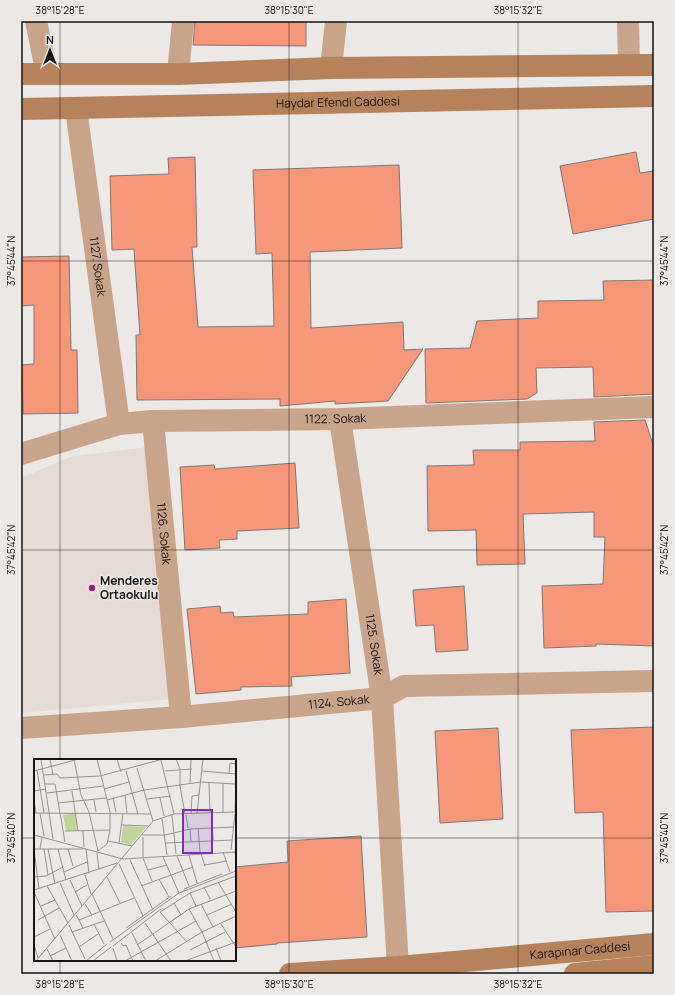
<svg xmlns="http://www.w3.org/2000/svg" width="675" height="995" font-family="Manrope,sans-serif">
	<style>
		.built { fill: #e5dad4 }
		.building { fill: #f7977a; stroke: #7b7877 }
		.lines { fill: none; stroke-linecap: round; stroke-linejoin: round }
		.minor { stroke: #c8a48b; stroke-width: 22 }
		.secondary { stroke: #b6825b; stroke-width: 22 }
		.ticks { fill: none; stroke: #141313; stroke-width: 1; stroke-opacity: 0.45 }
		.poi-dot { fill: #981d76; stroke: #ebe8e6; stroke-width: 1.5 }
		.labels { text-anchor: middle; stroke-width: 3; stroke-linejoin: round; paint-order: stroke }
		.street-label { font-size: 12px; fill: #141313; stroke: #ebe8e6 }
		.poi-label { font-size: 12px; font-weight: bold; fill: #141313; stroke: #ebe8e6; text-anchor: start }
		.inset-road { fill: none; stroke: #959392; stroke-width: 1 }
		.view { fill: #7b2cbf; fill-opacity: 0.15; stroke: #7b2cbf; stroke-width: 2 }
		.inset-edge { fill: none; stroke: #141313; stroke-width: 2 }
		.neatline { fill: none; stroke: #141313; stroke-width: 1.5 }
		.ticks-label { font-size: 10px; text-anchor: middle; fill: #141313 }
	</style>
	<rect width="100%" height="100%" fill="#ebe8e6"/>
	<path class="built" d="M149 447 172 699 21 713V478L73 456Z"/>
	<path class="building" d="M195 21H306V46L193 45Z
		M636 152 640 173 654 171V219L573 234 560 166Z
		M195 157 197 247H192L198 327 274 326 272 253 256 254 253 170 399 165 402 248 310 252 311 328 403 322 404 350 423 349 388 401 335 404V401L280 406V399L137 400 136 335H140L134 249 112 250 110 176 169 174 168 158Z
		M69 256 71 350H77L78 413 23 414 22 365 34 364V305L21 306V257Z
		M654 280V394L594 397 593 367 536 368 537 393 527 399 426 403 425 349 470 348 477 321 538 318V301L604 300 603 281Z
		M645 420 654 447V646L596 644V646L544 648 542 586 603 584 605 537H594V512L523 514 525 564 477 565 476 530 428 531 427 466 474 465 473 450H520V442L595 441 594 422Z
		M295 463 299 528 237 531V539L219 540 220 548 185 550 180 467 214 465 215 469Z
		M464 586 468 650 436 652 434 625 416 626 413 590Z
		M346 599 350 673 291 677 292 686 241 687V690L196 694 187 609 220 606 221 613 233 612 234 617 308 614V602Z
		M654 727V911L606 912 603 812 575 813 571 730Z
		M498 728 503 819 440 823 435 731Z
		M361 836 367 937 277 943V944L235 948V867L288 862 287 841Z"/>
	<g class="lines">
		<g class="minor">
			<path d="M36 21 47 74"/>
			<path d="M628 21 629 65"/>
			<path d="M331 68 336 21"/>
			<path d="M178 74 183 21"/>
			<path id="s1" d="M76 109 119 424"/>
			<path id="s2" d="M340 419 382 698 398 967"/>
			<path id="s3" d="M153 421 181 717"/>
			<path id="s4" d="M21 454 119 424 153 421 340 419 654 407"/>
			<path id="s5" d="M21 728 181 717 382 698 404 686 654 681"/>
		</g>
		<g class="secondary">
			<path d="M21 74H178L331 68 654 65"/>
			<path id="s6" d="M21 109 654 96"/>
			<path id="s7" d="M290 974 398 967 654 944"/>
			<path d="M575 974 654 966"/>
		</g>
	</g>
	<path class="ticks" d="M60 21V760M289 21V974M518 21V974M21 261H654M21 550H654M21 838H35M235 838H654M60 960V974"/>
	<circle class="poi-dot" cx="92" cy="588" r="4"/>
	<g class="labels">
		<g class="street-label">
			<text dy="4" stroke="none"><textPath href="#s6" startOffset="317">Haydar Efendi Caddesi</textPath></text>
			<text dy="4" stroke="none"><textPath href="#s1" startOffset="159">1127. Sokak</textPath></text>
			<text dy="4" stroke="none"><textPath href="#s4" startOffset="319">1122. Sokak</textPath></text>
			<text dy="4" stroke="none"><textPath href="#s3" startOffset="113">1126. Sokak</textPath></text>
			<text dy="4" stroke="none"><textPath href="#s2" startOffset="228">1125. Sokak</textPath></text>
			<text dy="4" stroke="none"><textPath href="#s5" startOffset="319">1124. Sokak</textPath></text>
			<text dy="4" stroke="none"><textPath href="#s7" startOffset="291">Karapınar Caddesi</textPath></text>
		</g>
		<g class="poi-label">
			<text x="100" y="585">Menderes<tspan x="100" dy="14">Ortaokulu</tspan></text>
		</g>
	</g>
	<g transform="translate(34 759)">
		<rect width="202" height="202" fill="#ebe8e6"/>
		<path d="M41 54 43 71H32L29 56ZM89 67 112 68 97 86 87 83Z" fill="#c0d49a"/>
		<path class="inset-road" d="M7 0 19 80M16 0 19 16M40 0 47 36 55 53 64 92 73 85 76 71V53L63 0M83 0 87 13M142 0 146 10V27L151 55M127 1 140 55M103 9 119 62M3 11 10 54M0 12 45 0M92 12 104 55M131 12 158 10M168 12 202 15M195 14 196 4 202 5M10 16 23 15 26 19 66 17 129 0M175 24 176 54M189 24V54M11 25H21L31 83M156 25 157 0M70 30 95 23M0 32 12 30M38 32 44 72M13 34 69 27M91 36 93 54M79 39 82 53M126 39 130 57M113 40 137 37M60 41 62 53M73 41 110 31 167 23 201 25M0 42 2 54M24 44 72 39M201 53 202 23M0 54 117 55M6 54 10 77M163 54 169 0M157 55 158 37 165 36M178 55 179 81M138 56 142 95M152 56 154 69M128 60 133 96M88 66 114 67M164 69 166 93M156 70 157 82M31 72 76 71M49 72 50 88M0 76 89 100 202 93M108 76H131L156 70 200 68M109 78V98M74 82 98 87M85 84 89 54M132 84 198 81M0 90H49M0 90 5 130M6 90 8 78M10 90 14 116M14 90 21 125M24 90 32 121M34 90 39 107M52 90 55 115M197 91 201 55M189 93 196 113M63 94 65 111M167 95 171 107M155 96 163 124M143 97 155 127M129 98 145 134M109 99 118 122M96 101 119 151M85 105 109 157M171 106 192 102M114 111 133 106M30 113 53 103M51 116 57 135M0 118 12 117 29 108M73 118 86 144M125 120 135 138M36 121 48 147M184 123 202 153M26 124 40 156M13 127 34 164M107 127 159 108M170 128 176 140M150 130 188 115M0 131 83 104M0 133 21 180M41 133 53 126M156 134 162 147M58 135 79 180M140 144 147 156M51 145 58 156M167 145 179 168M7 147 21 141M155 150 168 173M126 153 156 134 202 117M126 153 153 183M42 156 49 169M173 156 198 145M4 161 25 149M45 161 100 139M111 164 137 202M60 165 70 185M187 165 202 188M35 166 51 200M92 169 137 137M38 173 70 162M168 173 180 202M98 174 112 202M26 176 38 202M0 178 16 170M76 183 145 134 202 112M87 184 89 187 92 186 99 202M0 186 4 199M103 186 155 150 202 132M79 187 127 150M45 188 64 175M79 189 83 202M182 189 187 202M13 190 19 202M156 191 191 173M16 197 32 189M2 202 119 62 140 55 202 53M52 202 73 185M59 202 77 188M91 202 162 162M121 202 168 173 202 157M151 202 202 183"/>
		<path class="view" d="M149 51H178V94H149Z"/>
		<rect width="202" height="202" class="inset-edge"/>
	</g>
	<rect width="675" height="995" fill="none" stroke="#ebe8e6" stroke-width="44"/>
	<g transform="translate(50 50)" stroke="#ebe8e6" stroke-width="3" paint-order="stroke">
	<path d="M0-3L7 15L0 10L-7 15Z" fill="#141313"/>
	<text y="-6" font-size="11" font-weight="bold" text-anchor="middle" fill="#141313">N</text>
	</g>
	<rect x="22" y="22" width="631" height="951" class="neatline"/>
	<g class="ticks-label">
		<text x="60" y="14">38°15'28"E</text>
		<text x="289" y="14">38°15'30"E</text>
		<text x="518" y="14">38°15'32"E</text>
		<text transform="translate(11 261) rotate(-90)" y="4">37°45'44"N</text>
		<text transform="translate(664 261) rotate(-90)" y="4">37°45'44"N</text>
		<text transform="translate(11 550) rotate(-90)" y="4">37°45'42"N</text>
		<text transform="translate(664 550) rotate(-90)" y="4">37°45'42"N</text>
		<text transform="translate(11 838) rotate(-90)" y="4">37°45'40"N</text>
		<text transform="translate(664 838) rotate(-90)" y="4">37°45'40"N</text>
		<text x="60" y="988">38°15'28"E</text>
		<text x="289" y="988">38°15'30"E</text>
		<text x="518" y="988">38°15'32"E</text>
	</g>
</svg>
